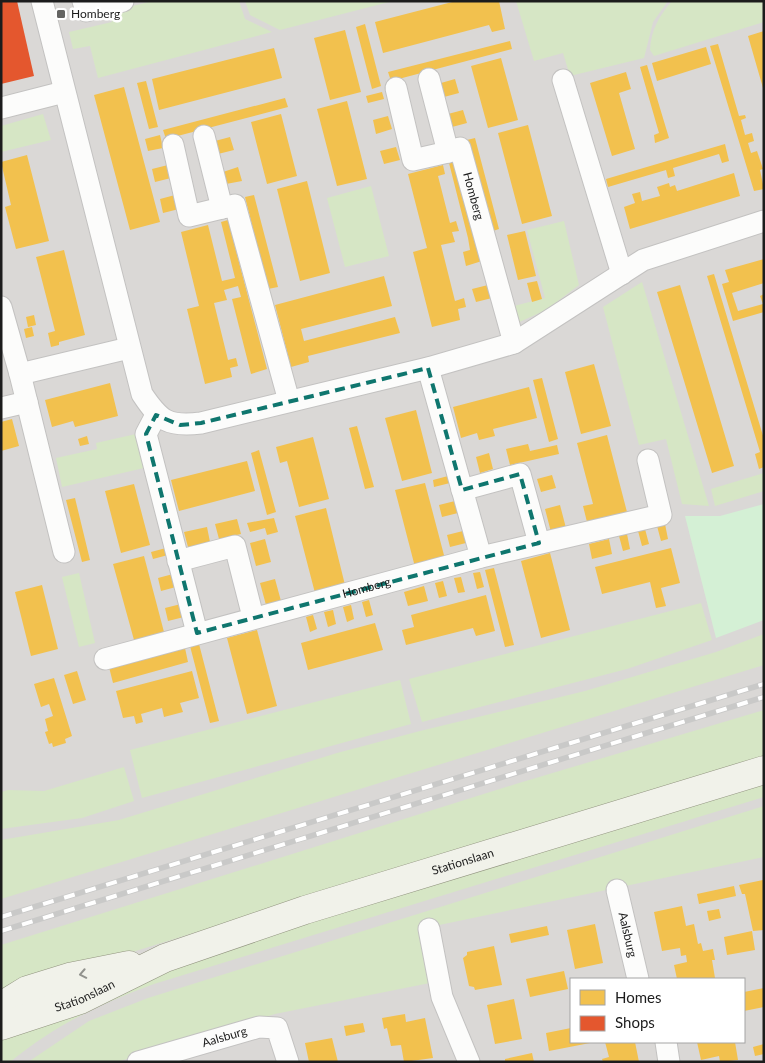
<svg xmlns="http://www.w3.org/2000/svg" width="765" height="1063" font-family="Lato,sans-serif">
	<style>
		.residential { fill: #dad8d6; fill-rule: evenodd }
		.grass { fill: #d6e6c5 }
		.park { fill: #d4f0d5 }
		.homes { fill: #f2c14e }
		.shops { fill: #e4572e }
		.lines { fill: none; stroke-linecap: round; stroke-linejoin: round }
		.street-casing { stroke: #c3c2c1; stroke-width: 23 }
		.secondary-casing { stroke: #91937f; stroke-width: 29 }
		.street { stroke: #fcfcfb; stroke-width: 21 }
		.secondary { stroke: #f1f2ea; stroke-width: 28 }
		.rail-casing { stroke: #c9c9c8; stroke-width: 5.5 }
		.rail { stroke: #fff; stroke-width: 4; stroke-dasharray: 11; stroke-linecap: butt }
		.oneway { stroke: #91928d }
		.marked { fill: none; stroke: #0f766e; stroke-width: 4; stroke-dasharray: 10 6; stroke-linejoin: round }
		.poi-dot { fill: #646462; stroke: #fff; stroke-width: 2 }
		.labels { text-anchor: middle; stroke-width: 5; stroke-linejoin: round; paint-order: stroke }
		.poi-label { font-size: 12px; fill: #1c1c1c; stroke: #fff; text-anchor: start }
		.street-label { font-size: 12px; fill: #1c1c1c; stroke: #fff }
	</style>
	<rect width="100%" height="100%" fill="#ebe9e5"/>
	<path class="residential" d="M1 1H764V1062H1ZM571 979H744V1042H571Z"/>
	<path class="grass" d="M152 1H239L245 19 272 32 98 78 90 46 73 49 69 32 112 22 110 12Z
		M245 1H393L280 30 250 15Z
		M516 1H668L653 22 644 58 570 76 563 53 534 61Z
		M672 1H761L764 2V22L654 56 650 50C651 30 659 16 672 1Z
		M43 114 51 140 1 152V126Z
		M371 186 389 256 345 267 327 198Z
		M564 221 579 285 546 310 515 324 510 307 545 298 527 230Z
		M642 282 709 506 682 504 666 439 639 445 603 307Z
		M136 434 144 468 62 487 56 458 97 449 96 443Z
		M764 473V491L715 506 711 489Z
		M79 573 95 643 79 647 62 577Z
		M701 603 712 640 627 669 422 722 409 679Z
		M764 634V665L1 899V840L119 820 337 753 420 731 585 691 716 652Z
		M400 680 411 724 142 798 130 750Z
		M764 710V759L187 935 78 969 1 999V945L519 783Z
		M124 767 134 801 82 818 1 829V792L8 790 44 791Z
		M764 782V797L154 984C100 1004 55 1025 10 1062H1V1031L117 991 238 945Z
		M764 806V857L420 929 430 983 275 1014 117 1062H28L89 1021 148 998Z"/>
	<path class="park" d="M764 504V620L716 638 685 516H720Z"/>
	<path class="homes" d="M456 1H499L505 29 492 32 489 25 383 53 375 22Z
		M365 24 381 86 372 89 356 27Z
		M345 30 361 92 330 100 314 38Z
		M764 31V88H763L748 36Z
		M510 41 512 49 391 81 388 72Z
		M718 44 739 116 745 115 746 118 741 120 745 135 752 133 754 141 748 143 751 153 757 151 763 169 760 170 764 189 754 191 710 46Z
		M706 47 711 64 657 81 652 63Z
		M274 48 282 78 159 110 152 79Z
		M501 58 518 120 488 128 471 66Z
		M647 65 669 138 655 143 654 135 659 133 640 67Z
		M626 72 631 89 619 93 635 149 612 156 590 83Z
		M455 79 459 93 444 97 441 83Z
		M146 81 158 127 149 129 137 83Z
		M124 87 160 222 130 230 94 95Z
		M382 92 384 99 368 103 366 96Z
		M285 98 288 107 166 139 163 130Z
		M347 101 367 179 337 186 317 109Z
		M463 110 467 123 452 127 448 114Z
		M281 114 297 176 267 184 251 122Z
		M388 116 392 129 376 134 373 120Z
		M528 125 552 216 522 224 498 133Z
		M160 135 163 148 148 151 145 139Z
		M230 137 234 150 218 154 215 141Z
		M475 138 499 229 490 232 467 140Z
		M725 144 729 161 722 163 719 154 673 168 675 176 668 178 666 170 608 187 606 179Z
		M396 147 400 160 384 164 380 151Z
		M27 155 49 241 16 249 5 207 11 205 1 162Z
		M456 161 482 261 466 266 463 252 470 250 468 238 449 163Z
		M168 165 171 178 155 182 152 169Z
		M443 165 445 174 438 176 450 223 456 221 459 231 452 232 455 242 441 245 455 301 464 298 466 307 458 309 460 320 432 327 413 252 427 248 408 174Z
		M238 167 242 181 226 184 223 172Z
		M734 173 740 196 630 229 624 207 635 203 632 194 640 192 642 201 660 196 657 187 669 183 670 187 675 185 677 191Z
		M307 181 330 273 300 281 277 189Z
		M175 195 179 209 163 213 160 199Z
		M254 195 278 287 268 289 245 197Z
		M228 220 267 369 251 374 232 299 241 297 238 286 224 290 227 300 214 303 228 360 236 358 238 366 230 368 232 377 205 384 187 309 199 306 181 232 208 225 222 281 235 278 221 222Z
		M525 231 536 276 518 280 507 235Z
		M64 250 85 335 59 342V345L51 347 48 333 55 331 36 257Z
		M764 259V283L732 293 738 311 763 304 760 296 764 294V312L733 321 722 284 729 282 725 270Z
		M714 274 764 439V467L759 469 755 454 760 452 707 276Z
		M384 276 392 306 301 329 304 341 395 317 400 333 308 356 309 362 291 367 275 305Z
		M537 281 542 299 532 302 527 283Z
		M488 285 492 298 476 302 472 289Z
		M680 285 734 466 712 473 657 292Z
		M34 315 36 325 28 327 26 317Z
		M32 327 34 336 26 338 24 329Z
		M594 364 611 426 581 434 565 372Z
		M542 378 558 439 549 442 533 380Z
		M110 383 118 416 75 427 73 421 52 427 45 400Z
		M529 387 537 418 493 429 495 436 479 440 477 433 461 438 453 407Z
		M416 410 432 473 402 481 385 418Z
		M12 419 19 446 1 451V422Z
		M357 426 374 487 365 489 349 428Z
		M607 435 627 512 587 522 583 506 593 504 577 443Z
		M87 436 89 444 80 446 78 439Z
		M313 437 329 499 299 507 287 461 280 463 276 447Z
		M528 444 530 451 557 445 559 454 510 465 506 449Z
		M259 450 276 512 267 515 251 453Z
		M489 453 493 469 480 473 476 457Z
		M247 461 255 491 179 511 171 480Z
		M552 475 556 488 541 492 537 479Z
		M448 476 450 483 434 487 433 480Z
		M425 483 445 559 415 567 395 490Z
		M134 484 150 545 121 553 105 491Z
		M75 498 90 560 82 562 66 500Z
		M455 501 458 513 442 517 439 505Z
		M560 505 566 528 551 532 545 509Z
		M326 508 345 585 315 593 295 516Z
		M274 518 278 532 267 535 265 528 250 532 247 523Z
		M237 519 241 534 219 539 215 524Z
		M665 524 668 539 661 541 657 526Z
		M207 527 210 542 188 547 184 532Z
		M645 529 649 544 642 546 638 531Z
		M463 531 466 543 450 547 447 535Z
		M627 534 630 549 623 551 619 536Z
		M265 539 271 562 256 566 250 543Z
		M609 539 612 554 592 559 589 544Z
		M166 548 168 555 153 559 151 552Z
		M671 548 680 583 661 588 666 606 656 608 650 582 602 594 595 567Z
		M550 553 570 630 541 638 521 561Z
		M144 556 164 632 134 640 113 564Z
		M494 568 514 645 505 647 485 570Z
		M480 572 484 587 477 589 473 573Z
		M173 574 176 587 161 591 158 578Z
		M461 577 465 592 458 593 454 578Z
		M275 579 281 601 266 605 260 583Z
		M443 581 447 596 439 598 435 583Z
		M42 585 58 649 31 656 15 592Z
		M424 586 428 601 408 606 404 592Z
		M486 595 495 631 476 636 473 628 406 645 402 630 414 627 411 615Z
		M369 600 373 615 366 617 362 602Z
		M181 604 184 617 168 621 165 608Z
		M351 605 354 619 347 622 343 607Z
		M333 610 336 624 328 627 324 612Z
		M313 615 317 629 310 632 306 617Z
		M375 623 383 650 308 670 301 643Z
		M257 630 277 706 247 714 227 638Z
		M199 644 219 721 210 723 190 646Z
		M185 648 188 662 113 683 109 667Z
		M77 671 86 700 73 704 64 675Z
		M192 671 199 698 180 703 183 712 164 717 162 708 141 714 143 722 136 724 134 716 123 718 116 691Z
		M54 678 72 736 65 739 66 743 53 747 52 743 49 744 45 732 48 731 45 719 53 716 49 704 41 707 34 684Z
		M763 880 764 930 753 931 745 894H742L739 885Z
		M734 886 736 896 699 904 697 894Z
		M682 906 686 926 694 924 698 944 701 943 703 951 713 949 715 960H712L715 978 677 979 674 965 687 962 686 955 681 956 680 948 662 951 654 912Z
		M719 909 721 918 709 921 707 911Z
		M595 924 603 963 575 969 567 930Z
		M547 926 549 935 511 943 509 934Z
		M752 931 755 950 727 955 724 937Z
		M494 946 502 985 475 990 474 987 469 986 463 958 467 955V952Z
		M564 971 568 989 530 997 526 979Z
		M764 988V1007L744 1011V992Z
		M514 999 522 1039 495 1044 487 1005Z
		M405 1014 406 1022 425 1018 433 1058 404 1062 401 1045 391 1046 387 1028 384 1029 382 1018Z
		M363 1023 365 1032 346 1036 344 1026Z
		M571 1028V1042L590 1043 549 1051 546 1033Z
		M332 1038 338 1062H309L305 1043Z
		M605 1042H635L639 1062H603L602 1059 609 1057Z
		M697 1042H735L738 1060 720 1062 719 1056 701 1060Z
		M764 1044V1054L755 1056 753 1047Z
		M532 1053 534 1062H505V1059Z"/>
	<path class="shops" d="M1 1H17L34 76 1 84Z"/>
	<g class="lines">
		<g class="street-casing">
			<g id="street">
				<path d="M42 1 142 394C160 421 168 427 201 423L428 368 514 343 643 260 764 221"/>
				<path d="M83 1 86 11 123 1"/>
				<path id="s1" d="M429 79 448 152 460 148 514 343"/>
				<path d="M563 80 622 274"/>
				<path d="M396 88 413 160 448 152"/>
				<path d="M1 108 64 92"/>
				<path d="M204 136 222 208 235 205 289 401"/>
				<path d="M173 145 189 216 222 208"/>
				<path d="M1 307 20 374 129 348"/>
				<path d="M428 368 481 557"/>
				<path d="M20 374 64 552"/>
				<path d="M1 408 27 402"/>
				<path d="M156 415 146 434 197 633"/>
				<path d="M462 490 520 474 539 543"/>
				<path d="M178 561 235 546 253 617"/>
				<path id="s2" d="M105 659 481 557 661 515 648 460"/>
				<path id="s3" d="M617 890 638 979"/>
				<path d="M429 929 442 997 469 1062"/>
				<path d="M666 1042 669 1062"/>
				<path id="s4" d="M138 1062 259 1027 277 1028 288 1062"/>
			</g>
		</g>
		<g class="secondary-casing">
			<g id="secondary">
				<path d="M1 1006 27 990 69 977 129 965"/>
				<path id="s5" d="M1 1026 80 1000 165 958 305 910 764 770"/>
			</g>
		</g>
		<use href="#street" class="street"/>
		<use href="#secondary" class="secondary"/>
		<g class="rail-casing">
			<path id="rail" d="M1 917 764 684
				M1 931 764 697"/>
		</g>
		<use href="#rail" class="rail"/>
	</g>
	<defs><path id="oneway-chevron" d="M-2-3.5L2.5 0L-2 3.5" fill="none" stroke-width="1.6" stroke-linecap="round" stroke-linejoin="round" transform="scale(1.25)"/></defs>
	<use class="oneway" href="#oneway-chevron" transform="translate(83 974) rotate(169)"/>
	<path class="marked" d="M428 368 462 490 520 474 539 543 197 633 146 434 156 415 180 425 201 423Z"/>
	<rect class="poi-dot" x="56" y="9" width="10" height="10" rx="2.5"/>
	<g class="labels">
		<g class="poi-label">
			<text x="71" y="18">Homberg</text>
		</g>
		<g class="street-label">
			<text dy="4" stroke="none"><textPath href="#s1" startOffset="138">Homberg</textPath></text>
			<text dy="4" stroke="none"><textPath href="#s2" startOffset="271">Homberg</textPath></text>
			<text dy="4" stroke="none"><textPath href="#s5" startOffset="491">Stationslaan</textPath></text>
			<text dy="4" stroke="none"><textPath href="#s3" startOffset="46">Aalsburg</textPath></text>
			<text dy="4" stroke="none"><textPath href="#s5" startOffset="89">Stationslaan</textPath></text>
			<text dy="4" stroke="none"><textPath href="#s4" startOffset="90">Aalsburg</textPath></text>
		</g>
	</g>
	<rect width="765" height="1063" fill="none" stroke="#1c1c1c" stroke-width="5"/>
	<rect x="570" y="978" width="175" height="65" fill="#ffffff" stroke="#a4a4a4"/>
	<rect x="580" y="990" width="25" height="15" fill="#f2c14e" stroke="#a4a4a4"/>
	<text x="615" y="1003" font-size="15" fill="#1c1c1c">Homes</text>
	<rect x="580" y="1016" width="25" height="15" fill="#e4572e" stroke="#a4a4a4"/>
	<text x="615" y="1028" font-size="15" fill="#1c1c1c">Shops</text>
</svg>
